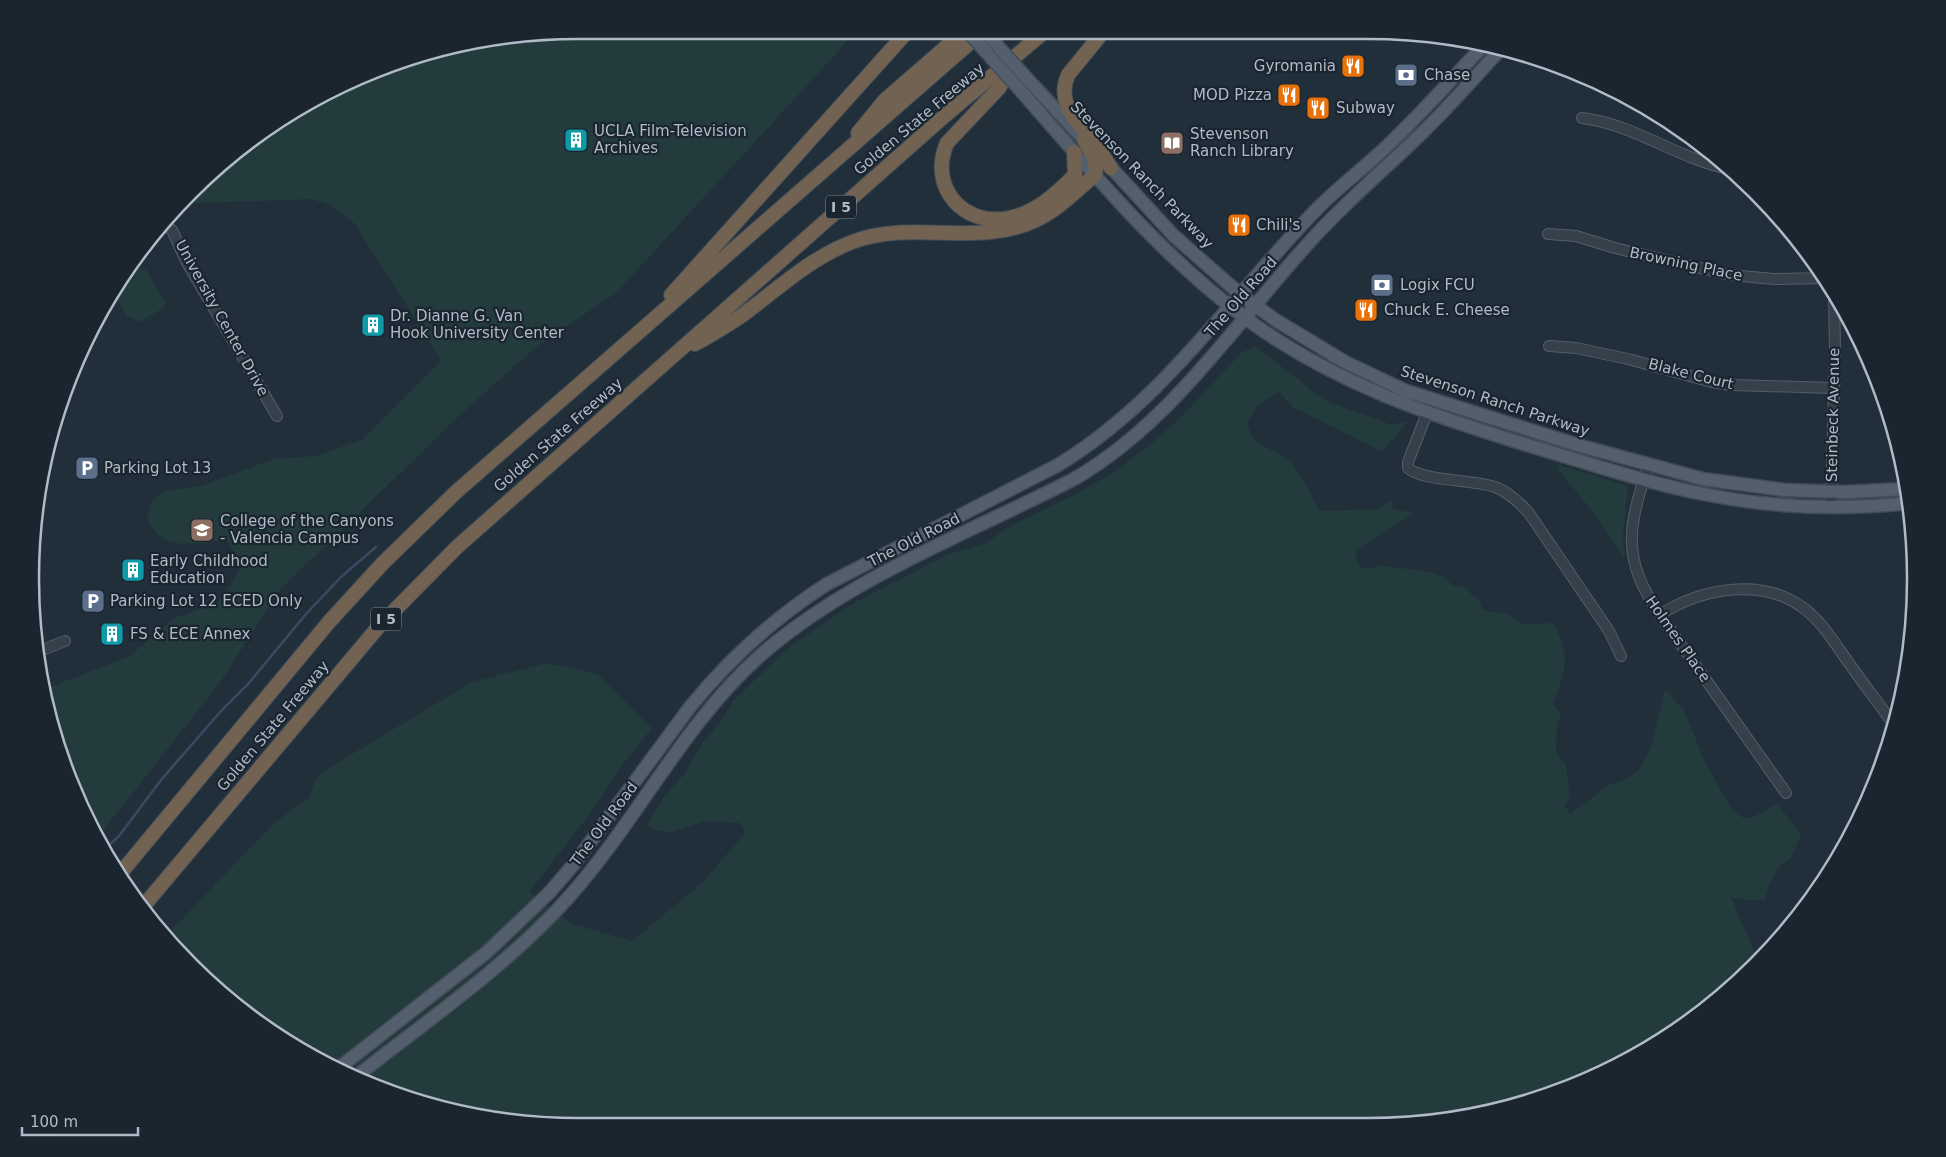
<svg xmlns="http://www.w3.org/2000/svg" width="1946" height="1157" font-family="'DejaVu Sans',sans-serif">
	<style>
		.green { fill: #233b3c }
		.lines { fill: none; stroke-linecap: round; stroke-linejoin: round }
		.stream { stroke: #354c63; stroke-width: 2.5 }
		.minor-casing { stroke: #535e69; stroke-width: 12 }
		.major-casing { stroke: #414c57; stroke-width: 15 }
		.highway-casing { stroke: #404b56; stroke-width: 16 }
		.minor { stroke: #35404b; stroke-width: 10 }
		.major { stroke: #535f6c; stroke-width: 12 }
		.highway { stroke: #726252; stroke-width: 14 }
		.major-bridge-casing { stroke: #414c57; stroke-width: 15; stroke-linecap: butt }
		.major-bridge { stroke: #535f6c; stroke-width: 12 }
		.labels { text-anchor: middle; stroke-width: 4.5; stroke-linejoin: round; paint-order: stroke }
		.shield { fill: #1a2530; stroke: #838e9a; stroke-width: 1 }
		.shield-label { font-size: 14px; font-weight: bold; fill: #b0bbc7 }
		.poi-label { font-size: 15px; fill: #b0bbc7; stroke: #1a2530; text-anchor: start }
		.street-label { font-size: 15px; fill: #b0bbc7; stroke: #1a2530 }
		.rim { fill: none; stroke: #b0bbc7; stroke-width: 2.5 }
	</style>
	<rect width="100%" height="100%" fill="#212f3b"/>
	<path class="green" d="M855 33 616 293 537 346 459 416 280 590 219 684 97 838 59 755 42 690 128 657 175 618 215 604 225 594 242 565 227 541C195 542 163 554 147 520L150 504 158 495 170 490 201 486 273 459 316 456 361 440 441 360 354 223 330 205 311 199 180 204 190 191 245 143 336 87 402 59 507 35Z
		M131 268 146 270 165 303V307L140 322 126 315 113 292 123 274Z
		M1255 347 1297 378 1312 392 1329 402 1392 425 1409 420 1382 452 1294 408 1279 392 1258 405 1247 422C1251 446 1270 447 1288 459 1296 464 1314 501 1320 511L1379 509 1391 500 1393 509 1414 513 1356 551 1357 562 1361 567 1369 569 1379 565 1429 572 1443 577 1454 586C1469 585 1466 593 1478 598L1483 610 1509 614 1523 624 1554 623C1570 660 1567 667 1553 704L1561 713 1557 725 1556 752 1566 765 1570 798 1564 805 1570 814 1609 785 1628 778 1638 771 1651 748 1665 689 1684 710 1704 760 1729 805 1741 817 1751 818 1777 804 1800 832 1801 836 1790 859C1776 865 1767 886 1765 900L1751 901 1731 897 1756 956 1726 978 1725 994 1641 1054 1510 1108 1404 1126H542L402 1098 274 1034 191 967 165 937 275 822 309 798 315 781 322 772 472 682 547 663 598 674 652 728 623 764 593 810 529 892 573 924 632 941 702 883 746 832 740 823 706 821 672 832 661 831 646 826 664 797 686 772 703 742 720 723 733 701 788 648 857 601 947 555 986 543 1010 526 1082 491 1118 469 1152 443 1182 416 1242 352Z
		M1547 461 1622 484 1628 488 1623 535 1625 559 1588 506 1559 471 1558 466Z"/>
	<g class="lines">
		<path class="stream" d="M103 851 119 836 161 780 221 711 248 684 306 614 341 577 376 547"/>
		<g class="minor-casing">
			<path id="minor" d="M1582 118C1634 124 1678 159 1729 169
				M163 225 172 230 186 261 277 416
				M1548 234 1576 236 1615 248 1730 275 1774 279 1826 278
				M1549 346 1576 348 1628 359 1712 382 1731 385 1834 388
				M1427 413 1408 462V468C1424 482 1473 479 1495 487 1508 492 1519 502 1529 513L1609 631 1621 656
				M1648 466C1628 528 1621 558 1660 615L1786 793
				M1831 507 1835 351 1834 293
				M1660 615C1701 588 1764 576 1806 610 1825 625 1837 647 1851 666 1865 686 1880 705 1894 725
				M37 652 65 641"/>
		</g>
		<g class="major-casing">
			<path id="major" d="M1032 84 1091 147
				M1021 91C1091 171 1158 253 1244 317 1332 383 1432 416 1537 448 1587 463 1638 480 1689 491 1761 507 1836 511 1909 503
				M1105 161 1174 236 1241 295 1277 321 1345 362 1406 391 1581 446 1703 479 1785 490 1845 492 1907 489
				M340 1067 487 952 549 893 574 864 690 707C730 658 774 618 827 584L1058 465C1164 401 1230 298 1315 211 1337 188 1362 170 1385 148 1419 116 1450 81 1482 47
				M357 1076C429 1019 507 966 568 898 638 820 684 722 763 653 851 577 971 532 1074 479 1174 421 1238 319 1315 236 1349 199 1387 167 1422 133 1449 107 1474 78 1500 50"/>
		</g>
		<g class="highway-casing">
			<path id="highway" d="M1103 32 1068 75C1057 101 1073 117 1088 135 1097 146 1104 157 1111 168
				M1013 64 999 88 947 143C928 187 963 227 1009 218 1036 213 1056 194 1075 175L1074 152
				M858 133 885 100 962 33
				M671 295 906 33
				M695 344C711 335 727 326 741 316 777 290 812 256 855 241 913 220 978 247 1034 221 1057 211 1076 191 1095 175 1098 161 1091 152 1084 140
				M119 875 329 622 383 563 456 492 981 33
				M141 909 380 625 457 547 941 119 1043 33"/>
		</g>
		<use href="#minor" class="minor"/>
		<use href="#major" class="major"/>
		<use href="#highway" class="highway"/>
		<g class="major-bridge-casing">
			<path id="major-bridge" d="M969 33 1021 91
				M986 33 1032 84"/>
		</g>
		<use href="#major-bridge" class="major-bridge"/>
	</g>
	<defs>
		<g id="restaurant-square" transform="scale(1.25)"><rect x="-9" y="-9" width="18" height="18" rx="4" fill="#e8710a" stroke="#1a2530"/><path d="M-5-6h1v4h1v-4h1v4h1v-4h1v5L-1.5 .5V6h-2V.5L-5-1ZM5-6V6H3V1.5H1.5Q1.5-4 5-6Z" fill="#fff"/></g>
		<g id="bank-square" transform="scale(1.25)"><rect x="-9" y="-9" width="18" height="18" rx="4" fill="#5c6f8a" stroke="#1a2530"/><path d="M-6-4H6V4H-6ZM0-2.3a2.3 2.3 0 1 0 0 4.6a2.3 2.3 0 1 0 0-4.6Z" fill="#fff"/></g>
		<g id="building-square" transform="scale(1.25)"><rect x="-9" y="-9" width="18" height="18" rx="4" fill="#0f9aa8" stroke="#1a2530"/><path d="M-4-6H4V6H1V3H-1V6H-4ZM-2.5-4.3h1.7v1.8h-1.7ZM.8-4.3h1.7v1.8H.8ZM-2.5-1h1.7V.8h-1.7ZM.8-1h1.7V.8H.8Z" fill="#fff"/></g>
		<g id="library-square" transform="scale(1.25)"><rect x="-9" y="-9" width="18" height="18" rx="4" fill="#8d6e63" stroke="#1a2530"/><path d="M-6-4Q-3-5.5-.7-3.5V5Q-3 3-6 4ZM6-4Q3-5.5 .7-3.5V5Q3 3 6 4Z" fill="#fff"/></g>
		<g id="parking-square" transform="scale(1.25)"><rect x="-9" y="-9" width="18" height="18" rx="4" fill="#5c6f8a" stroke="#1a2530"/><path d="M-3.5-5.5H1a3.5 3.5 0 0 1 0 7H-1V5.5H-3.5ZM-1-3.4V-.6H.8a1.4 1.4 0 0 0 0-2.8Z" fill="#fff"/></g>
		<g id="university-square" transform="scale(1.25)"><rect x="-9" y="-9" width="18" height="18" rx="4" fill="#8d6e63" stroke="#1a2530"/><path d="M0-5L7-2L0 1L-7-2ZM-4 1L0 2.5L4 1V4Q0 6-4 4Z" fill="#fff"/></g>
	</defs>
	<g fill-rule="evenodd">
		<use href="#restaurant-square" x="1353" y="66"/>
		<use href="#bank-square" x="1406" y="75"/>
		<use href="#restaurant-square" x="1289" y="95"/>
		<use href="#restaurant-square" x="1318" y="108"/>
		<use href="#building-square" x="576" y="140"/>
		<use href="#library-square" x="1172" y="143"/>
		<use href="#restaurant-square" x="1239" y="225"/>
		<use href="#bank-square" x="1382" y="285"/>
		<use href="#restaurant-square" x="1366" y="310"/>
		<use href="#building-square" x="373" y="325"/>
		<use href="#parking-square" x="87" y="468"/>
		<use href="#university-square" x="202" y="530"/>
		<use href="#building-square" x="133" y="570"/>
		<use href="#parking-square" x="93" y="601"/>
		<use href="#building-square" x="112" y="634"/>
	</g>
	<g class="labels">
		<g class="shield">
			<rect x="826" y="195.5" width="30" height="23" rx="4"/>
			<rect x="371" y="607.5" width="30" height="23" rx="4"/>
		</g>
		<g class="shield-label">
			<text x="841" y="212">I 5</text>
			<text x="386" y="624">I 5</text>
		</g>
		<g class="poi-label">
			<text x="1336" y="71" text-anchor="end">Gyromania</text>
			<text x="1424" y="80">Chase</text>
			<text x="1272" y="100" text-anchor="end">MOD Pizza</text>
			<text x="1336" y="113">Subway</text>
			<text x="594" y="136">UCLA Film-Television<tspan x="594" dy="17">Archives</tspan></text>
			<text x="1190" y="139">Stevenson<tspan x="1190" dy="17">Ranch Library</tspan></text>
			<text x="1256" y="230">Chili's</text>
			<text x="1400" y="290">Logix FCU</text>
			<text x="1384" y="315">Chuck E. Cheese</text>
			<text x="390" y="321">Dr. Dianne G. Van<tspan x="390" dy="17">Hook University Center</tspan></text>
			<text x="104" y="473">Parking Lot 13</text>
			<text x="220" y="526">College of the Canyons<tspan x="220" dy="17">- Valencia Campus</tspan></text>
			<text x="150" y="566">Early Childhood<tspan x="150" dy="17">Education</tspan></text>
			<text x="110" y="606">Parking Lot 12 ECED Only</text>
			<text x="130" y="639">FS &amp; ECE Annex</text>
		</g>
		<g class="street-label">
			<text transform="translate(919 119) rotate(-40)" y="5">Golden State Freeway</text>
			<text transform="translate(1142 175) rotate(46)" y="5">Stevenson Ranch Parkway</text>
			<text transform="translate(1686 264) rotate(12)" y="5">Browning Place</text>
			<text transform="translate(1241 297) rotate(-49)" y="5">The Old Road</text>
			<text transform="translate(222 318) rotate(61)" y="5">University Center Drive</text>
			<text transform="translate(1691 374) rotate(14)" y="5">Blake Court</text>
			<text transform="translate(1495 401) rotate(18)" y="5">Stevenson Ranch Parkway</text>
			<text transform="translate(1833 415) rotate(-89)" y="5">Steinbeck Avenue</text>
			<text transform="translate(558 435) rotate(-41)" y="5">Golden State Freeway</text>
			<text transform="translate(914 540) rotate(-27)" y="5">The Old Road</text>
			<text transform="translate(1678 639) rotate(55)" y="5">Holmes Place</text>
			<text transform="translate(273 726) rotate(-50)" y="5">Golden State Freeway</text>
			<text transform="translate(604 824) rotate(-53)" y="5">The Old Road</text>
		</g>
	</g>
	<path d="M0 0H1946V1157H0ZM578 39H1368A539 539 0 0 1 1907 578V579A539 539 0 0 1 1368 1118H578A539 539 0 0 1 39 579V578A539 539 0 0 1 578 39Z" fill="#1a2530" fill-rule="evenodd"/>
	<path class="rim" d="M578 39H1368A539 539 0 0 1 1907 578V579A539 539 0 0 1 1368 1118H578A539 539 0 0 1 39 579V578A539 539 0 0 1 578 39Z"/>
	<path d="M22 1127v8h116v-8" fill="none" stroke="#b0bbc7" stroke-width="2.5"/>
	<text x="30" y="1127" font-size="15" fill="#b0bbc7" stroke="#1a2530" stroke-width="4" paint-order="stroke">100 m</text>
</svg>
